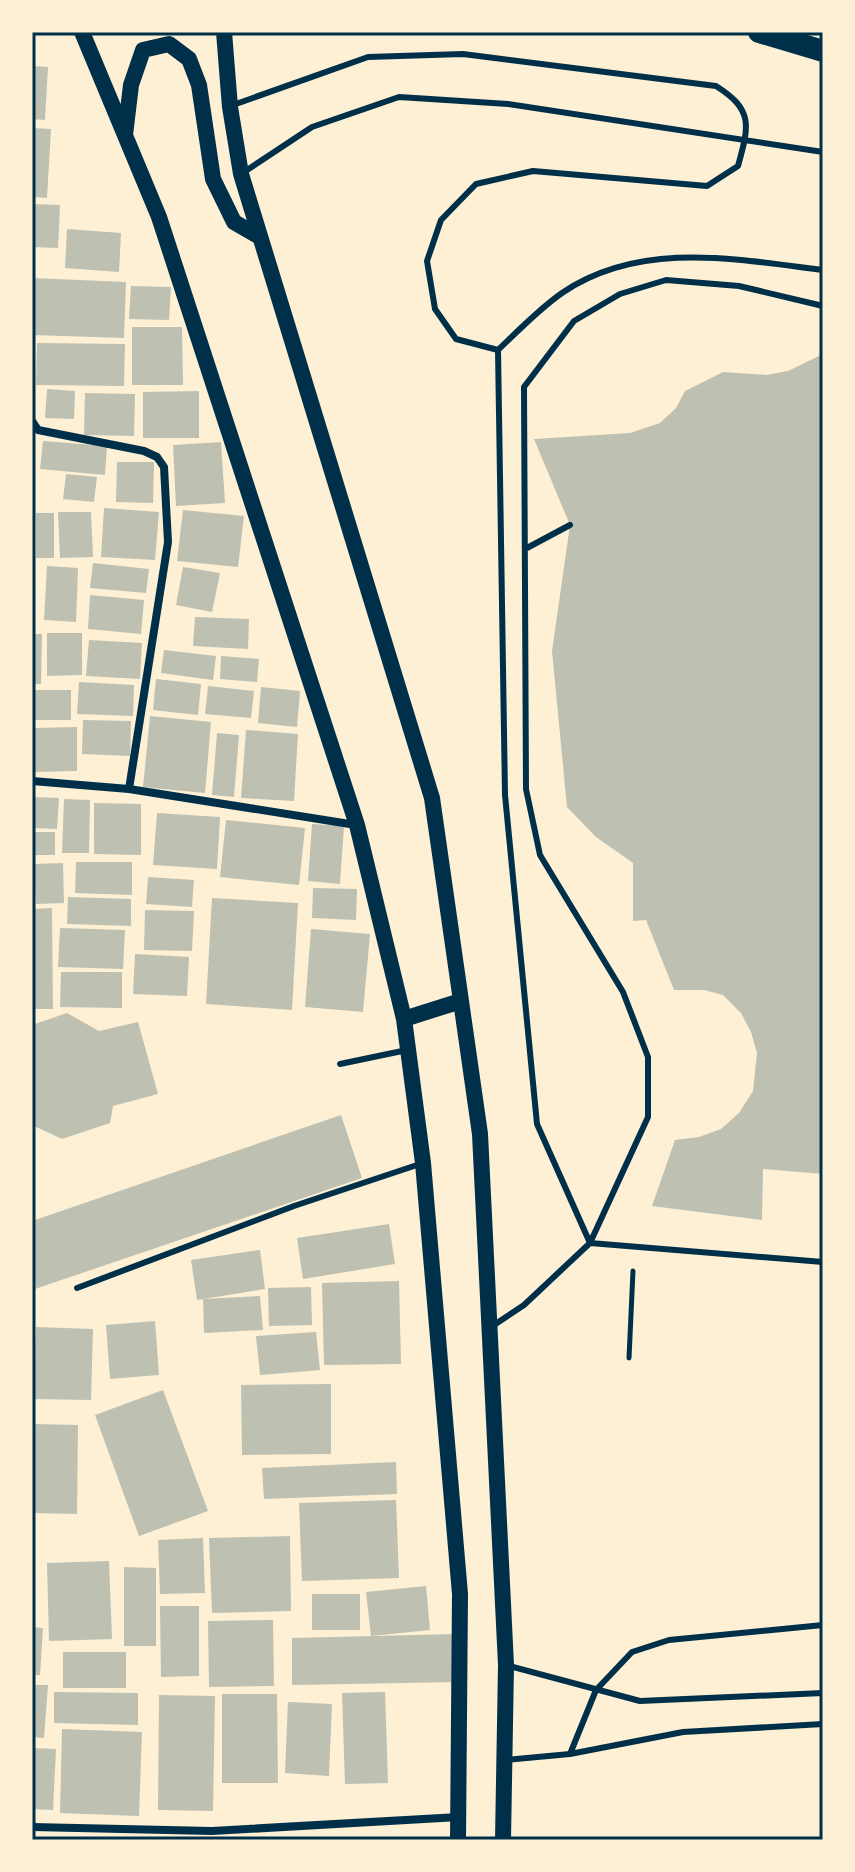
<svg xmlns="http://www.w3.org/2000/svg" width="855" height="1872" font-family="'Fira Sans Condensed',sans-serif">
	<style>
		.building { fill: #bec0b2 }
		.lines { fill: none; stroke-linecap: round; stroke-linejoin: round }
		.path { stroke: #003049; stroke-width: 5 }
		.service { stroke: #003049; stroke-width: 6 }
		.minor { stroke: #003049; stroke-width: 8 }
		.secondary { stroke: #003049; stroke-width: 16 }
		.trunk { stroke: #003049; stroke-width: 22 }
		.neatline { fill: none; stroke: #003049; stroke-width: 3 }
	</style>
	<rect width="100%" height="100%" fill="#fdf0d5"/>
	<path class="building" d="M32 66 48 67 45 120 32 119Z
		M32 128 51 129 47 198 32 197Z
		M32 204 60 205 58 248 32 247Z
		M67 229 121 233 119 272 65 268Z
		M32 278 126 282 124 338 32 335Z
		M131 286 171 287 169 320 129 319Z
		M132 327H182L183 385H132Z
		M37 343 125 344 124 386 36 385Z
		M823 354V1174L763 1169 762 1220 652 1206 675 1140 699 1137 721 1129 739 1113 753 1091 757 1053 751 1032 741 1013 723 995 704 990H674L646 920 633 921V863L596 837 567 807 552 651 570 525 534 439 630 433 660 423 676 408 685 391 723 372 766 375 788 371Z
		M47 389 75 391 74 419 45 418Z
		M199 391V438H143V392Z
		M85 393 135 394 134 436 84 435Z
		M43 441 107 446 105 475 40 469Z
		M221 442 225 503 176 506 173 445Z
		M117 462H154L153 503 116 502Z
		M66 474 97 477 94 502 63 499Z
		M104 508 159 512 155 560 101 557Z
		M183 510 244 516 238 567 177 561Z
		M58 512H91L93 557 60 558Z
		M36 513H54V558H36Z
		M93 563 149 569 146 593 90 588Z
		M47 566 78 568 76 622 44 620Z
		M183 567 220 573 212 612 176 605Z
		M90 595 144 600 141 634 88 629Z
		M195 617 249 619 248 649 193 646Z
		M47 633H82V675L47 676Z
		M32 634H42L41 684H32Z
		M89 640 142 643 140 679 86 676Z
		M164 650 216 656 213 680 161 673Z
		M221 656 259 659 257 682 220 679Z
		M156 679 201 684 198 715 153 710Z
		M79 682 134 685 133 716 77 714Z
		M208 686 254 691 251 718 205 714Z
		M261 687 300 691 297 727 258 723Z
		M32 690H71V720H32Z
		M150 716 211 722 205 793 143 787Z
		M83 720 131 721 130 756 82 754Z
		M77 727V771L32 772V728Z
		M246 730 298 734 294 801 241 798Z
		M217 733 239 735 234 797 212 795Z
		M32 797 59 798 57 829 32 828Z
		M64 799 90 800 89 853H62Z
		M94 803 141 804V855L94 854Z
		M157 813 220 817 217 869 153 865Z
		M226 820 305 828 299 885 220 877Z
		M312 824 344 826 340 884 308 881Z
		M32 832H55V855H32Z
		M76 862H132V895L75 893Z
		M63 863 64 903 36 904 34 864Z
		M148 877 194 880 192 907 146 904Z
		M313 888 357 889 356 920 312 918Z
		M68 897 131 899V926L67 924Z
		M212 898 298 903 292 1010 206 1004Z
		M52 908 53 1009H32V909Z
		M145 910 194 911 192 951 144 950Z
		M60 928 125 930 123 969 58 967Z
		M311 929 370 934 363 1012 305 1007Z
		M135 954 189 957 187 996 133 994Z
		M61 972H122V1008L60 1007Z
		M67 1013 99 1031 138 1022 158 1094 113 1106 110 1123 62 1139 32 1125V1025Z
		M341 1115 362 1178 32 1290V1221Z
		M389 1224 395 1264 303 1279 297 1238Z
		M260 1250 265 1289 197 1300 191 1260Z
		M399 1281 401 1364 324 1365 322 1283Z
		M311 1287 312 1325 269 1326 268 1288Z
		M260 1296 263 1330 204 1333 203 1299Z
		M155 1321 159 1375 110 1379 106 1325Z
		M36 1327 93 1329 91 1400 34 1399Z
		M316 1332 320 1370 260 1375 256 1336Z
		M331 1384V1454L242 1455 241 1385Z
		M163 1390 208 1511 139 1536 95 1415Z
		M32 1424 78 1425 77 1514 32 1513Z
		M396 1462 397 1494 264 1499 262 1468Z
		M396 1500 399 1578 302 1581 299 1503Z
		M290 1536 291 1611 212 1613 209 1538Z
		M203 1538 205 1593 160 1594 158 1540Z
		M109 1561 112 1639 49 1641 47 1563Z
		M124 1567 156 1568V1646H124Z
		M426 1586 430 1630 371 1636 366 1592Z
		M312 1594H360V1630H312Z
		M160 1606H199V1676L161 1677Z
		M273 1620 274 1686 209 1687 208 1621Z
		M32 1627 43 1628 40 1675H32Z
		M458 1634 459 1682 292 1685V1638Z
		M63 1652H126V1688H63Z
		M32 1685H48L44 1738 32 1737Z
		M54 1692 138 1693V1725L54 1723Z
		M385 1692 388 1783 345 1784 342 1693Z
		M222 1694H277L278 1783H222Z
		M159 1695 215 1696 213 1811 158 1810Z
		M288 1702 332 1704 329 1776 285 1773Z
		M62 1729 142 1732 139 1816 60 1813Z
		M32 1748 56 1749 53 1810 32 1809Z"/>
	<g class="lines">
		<path class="path" d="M629 1358 633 1271"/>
		<path class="service" d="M233 105 368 57 463 54 716 86C754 110 749 126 738 166L707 186 533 171 476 184 441 220 427 261 435 309 456 339 498 350
			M244 172 312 127 399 97 508 104 823 152
			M525 549 570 525
			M340 1064 407 1050
			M590 1243 537 1124 505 795 498 350C518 331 539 309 562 293 640 240 736 259 823 270
			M590 1243 823 1262
			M77 1288 294 1206 420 1164
			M491 1327 524 1305 590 1243 648 1117V1057L623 992 540 855 526 789 524 387 574 321 620 294 666 280 739 286 823 306
			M506 1665 640 1701 823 1693
			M570 1754 596 1690 632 1652 669 1640 823 1625
			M506 1760 570 1754 683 1732 823 1724"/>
		<path class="minor" d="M32 421 38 430 144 451 157 457 164 467 168 542 129 789 356 825
			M32 781 129 789
			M32 1827 212 1831 459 1817"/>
		<path class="secondary" d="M82 32 159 217 357 825 404 1019 423 1163 460 1594 458 1840
			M224 32 230 107 241 174 432 798 480 1134 506 1665 503 1840
			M125 135 131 85 143 50 169 44 189 59 199 85 213 179 234 222 260 237
			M404 1019 461 1001"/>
		<path class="trunk" d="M759 32 823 51"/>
	</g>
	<rect width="855" height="1872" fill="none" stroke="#fdf0d5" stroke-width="68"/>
	<rect x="34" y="34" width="787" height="1804" class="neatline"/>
</svg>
